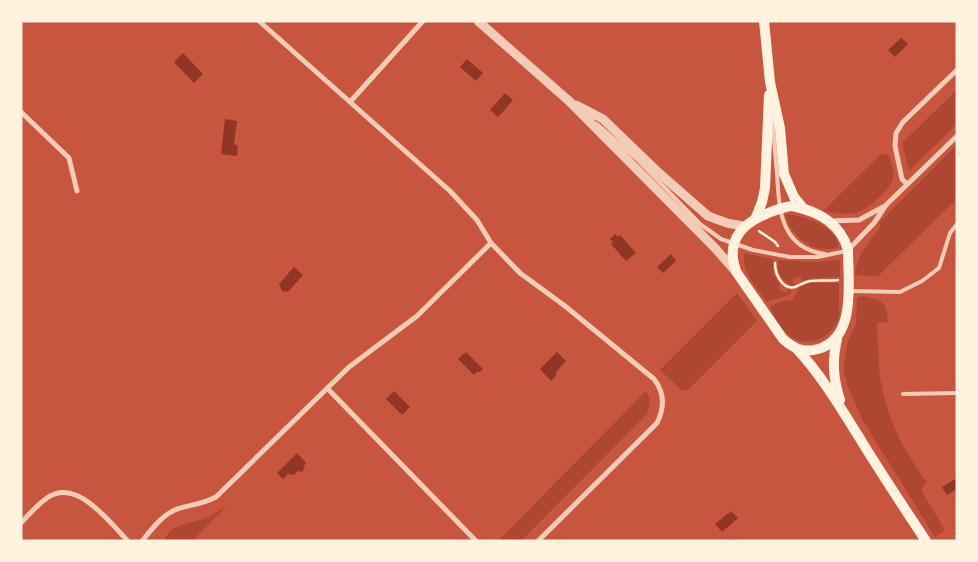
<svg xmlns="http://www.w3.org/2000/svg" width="978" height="562" font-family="Rubik,sans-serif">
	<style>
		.green { fill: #ae4732 }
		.water { fill: #8f3625 }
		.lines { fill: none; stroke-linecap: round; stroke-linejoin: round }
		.path { stroke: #fff3e0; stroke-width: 2.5 }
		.service { stroke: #f1ccb7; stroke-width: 4 }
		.minor { stroke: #f1ccb7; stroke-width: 5 }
		.tertiary { stroke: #f1ccb7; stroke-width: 9 }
		.secondary { stroke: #fff3e0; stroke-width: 10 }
	</style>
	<rect width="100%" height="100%" fill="#c8553d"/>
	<path class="green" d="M957 90V124L909 171 902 143Z
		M957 145V199L878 276 855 275C857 255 869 242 881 226L879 223Z
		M885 154 889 155C891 161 893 168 893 174 894 183 888 188 882 194 861 216 853 216 823 211L880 155Z
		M786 214C805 216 835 225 839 247 820 253 806 246 794 232 790 227 786 221 786 214Z
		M744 253 773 259V274L780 284 778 289 786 293 789 289 791 290V294L767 302C756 287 742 272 744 253Z
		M778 260 813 262 840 260V277L816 278 802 281 800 276 792 280 794 284 792 286C781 279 777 273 778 260Z
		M810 283H839V311L840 313C835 337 807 352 786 333 779 326 773 315 770 306L779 302 792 300 800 287Z
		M737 293 757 321 688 390H682L660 370Z
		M863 296C883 301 886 300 888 322L877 323C878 341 878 360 880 377 886 416 903 451 927 482L921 490 945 530 935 537 862 419 848 387 844 372V361L848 341 856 324 857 298Z
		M646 391 650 399 648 413 521 541H498Z
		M227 506 192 541H164C172 522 189 525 205 518 213 515 220 510 227 506Z"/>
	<path class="water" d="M901 38 908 44 895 57 888 50Z
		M183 53 203 74 194 83 174 62Z
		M467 59 483 73 476 81 460 67Z
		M505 93 513 100 498 117 490 110Z
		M225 119 237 121 234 144 238 146 237 156 221 154Z
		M615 234 618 237 620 235 636 253 626 261 611 244 613 242 610 239Z
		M671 254 676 261 663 273 657 267Z
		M294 267 303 275 288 292 282 291 279 284Z
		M466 352 483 369 480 372H476L474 375 458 359Z
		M557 352 566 361 556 372V376L551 381 540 369Z
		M394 391 410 407 402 415 386 399Z
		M297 453 306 463 304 466V469L302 472 298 471 294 475 288 474 283 479 277 473Z
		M957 478V489L947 495 942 487Z
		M731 511 738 518 722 532 715 524Z"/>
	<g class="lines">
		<path class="path" d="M759 231 775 242 778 246
			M775 263C775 274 782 290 795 287 800 285 804 282 810 281 819 280 829 281 838 280"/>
		<path class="service" d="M772 118C774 136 775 155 777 173 779 209 780 248 825 254
			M597 124 638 160 700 224 721 239 753 250 790 257H818L846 251
			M850 291 900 292 922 281 939 268 950 233 957 224
			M903 394 957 393"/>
		<path class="minor" d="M259 21 450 191 477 220 491 243 520 273 565 306 654 379C665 393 665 407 657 423L538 541
			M350 102 423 21
			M21 112 69 158 77 191
			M907 184 902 179 895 146 896 133 903 122 957 70
			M830 221 859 220 883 207
			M848 250 874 223 886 205 957 136
			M327 388 476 541
			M21 523C29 514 37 505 47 498 77 477 109 522 128 541
			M142 541C152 529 162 515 177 509 190 505 203 504 216 497L349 367 417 316 491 243"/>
		<path class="tertiary" d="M478 21 569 101 715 248 736 272
			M576 105 603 119 659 173 708 216 727 223 743 226"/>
		<path class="secondary" d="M764 21 770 82 780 128 784 174 794 197 803 208
			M792 206C818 211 841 224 848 250 848 282 857 338 818 349 803 353 793 348 783 339L737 273C725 244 739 225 766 214 775 210 782 207 792 206Z
			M756 217 762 202 765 188 769 95
			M837 339C832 361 833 378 840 400
			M797 349C822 376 840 407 859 437 880 472 903 506 926 541"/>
	</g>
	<rect width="978" height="562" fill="none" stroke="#fff3e0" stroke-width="45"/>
</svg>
